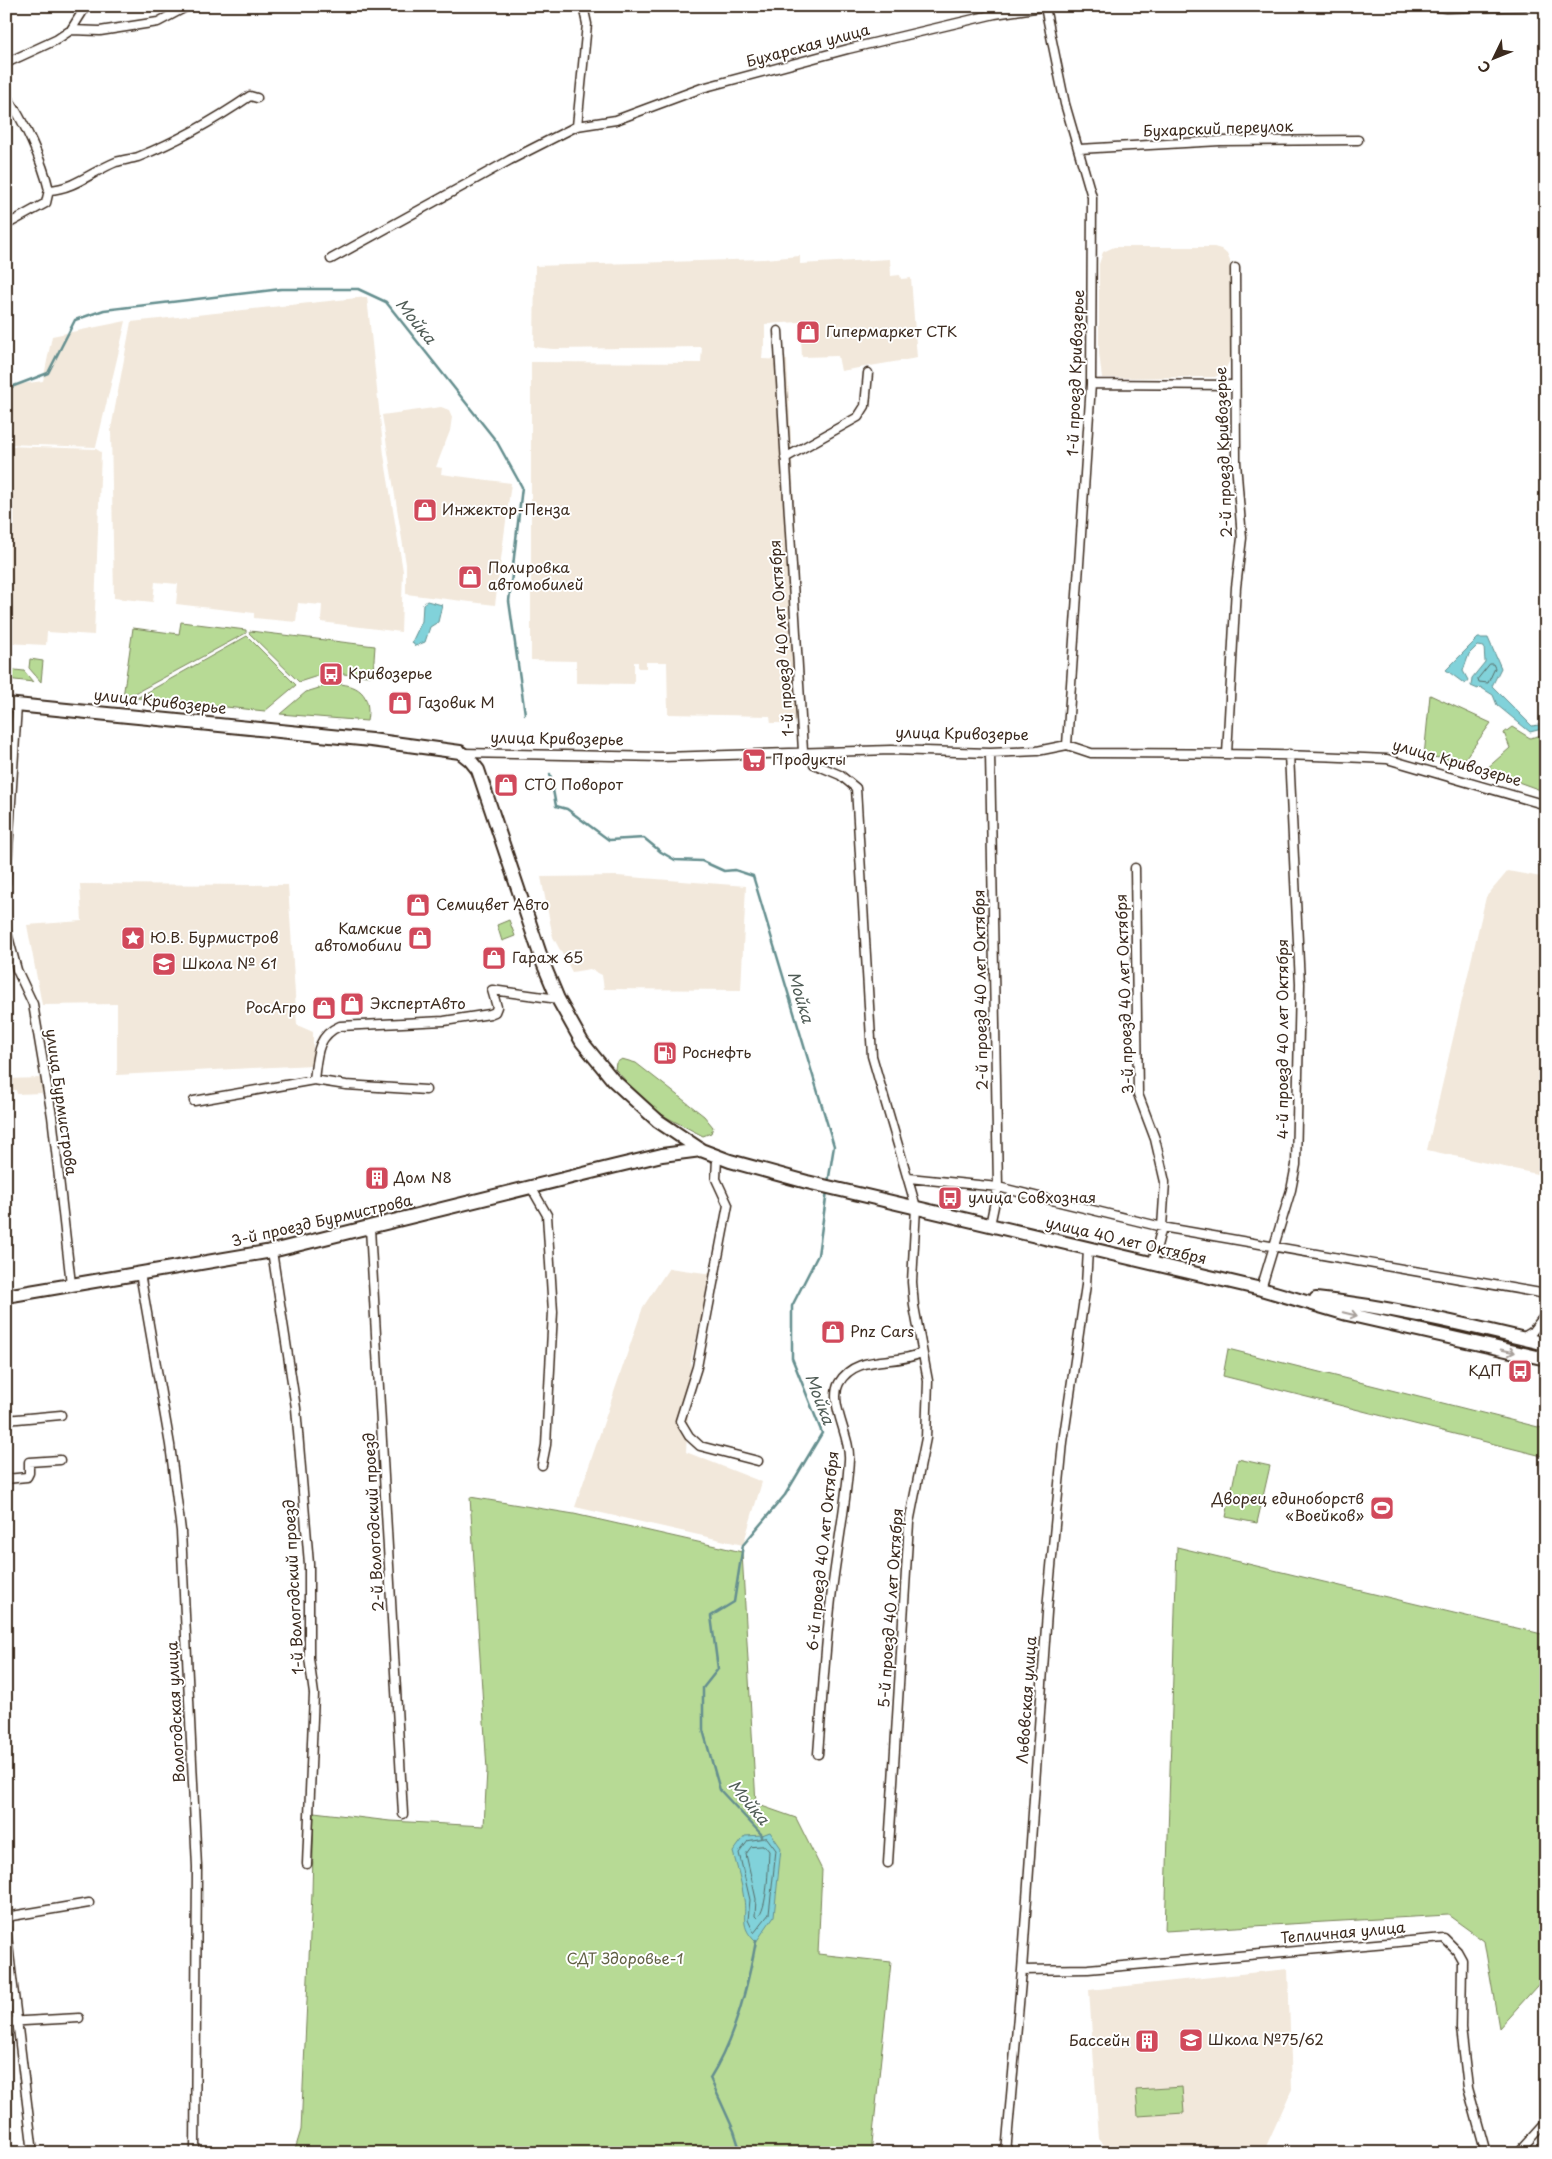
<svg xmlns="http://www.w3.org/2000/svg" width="1552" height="2159" font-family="'Playpen Sans',sans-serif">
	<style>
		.built { fill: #f2e8db }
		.green { fill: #b7da95; stroke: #79825a }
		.water { fill: #81d2da; stroke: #658f8f }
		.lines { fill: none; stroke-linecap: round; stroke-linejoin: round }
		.shore { stroke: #576d69; stroke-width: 1 }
		.stream { stroke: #658f8f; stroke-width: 2.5 }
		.street-casing { stroke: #3b2a1e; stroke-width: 11 }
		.primary-casing { stroke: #3b2a1e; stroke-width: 16 }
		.street { stroke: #fff; stroke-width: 8 }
		.primary { stroke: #fff; stroke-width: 12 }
		.oneway { stroke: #a79f9a }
		.labels { text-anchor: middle; stroke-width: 4; stroke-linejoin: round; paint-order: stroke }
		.street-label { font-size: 15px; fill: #3b2a1e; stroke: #fff }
		.poi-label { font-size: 15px; fill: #3b2a1e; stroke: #fff; text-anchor: start }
		.park-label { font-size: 15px; fill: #605f42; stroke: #fff }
		.water-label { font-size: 16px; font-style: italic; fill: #505c56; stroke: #fff }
	</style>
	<rect width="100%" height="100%" fill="#fff"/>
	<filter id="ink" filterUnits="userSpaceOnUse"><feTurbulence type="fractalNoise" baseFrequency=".02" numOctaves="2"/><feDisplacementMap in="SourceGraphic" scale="10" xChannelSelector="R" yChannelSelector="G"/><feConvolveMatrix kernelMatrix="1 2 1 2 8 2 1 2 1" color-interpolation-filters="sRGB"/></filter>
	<g filter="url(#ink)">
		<path class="built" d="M1114 247H1214L1221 249 1227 254 1230 261V360L1224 372 1215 377 1102 378 1099 353V264L1103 252Z
			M800 256V264L890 259 891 276 900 275 901 279 911 278 917 358 841 371 838 356 802 357 800 322 765 324V346H763L762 359 787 360 805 719 790 723H771L770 716 668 714 667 662H646V668H638V662H634V684L576 683V661L531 660V362L701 363 702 347 553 349 534 347 535 266 764 259Z
			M367 297 384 455 403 571 401 632 321 622 322 605 298 603 296 622 254 618V613L176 604 178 584 155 582 153 602 114 598 111 429 131 322Z
			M126 321 96 447 6 444V386L43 381 52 336Z
			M441 407 449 410 452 417 450 431 436 467 442 468 441 474 511 483 495 605 406 594V564L382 415Z
			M6 446 96 449 101 452 94 635 47 632 46 645 6 643Z
			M1508 871 1546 878V1176L1427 1150 1486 897Z
			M617 876 746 886 741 990 604 989 602 975 590 969 572 972 553 937 541 877Z
			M80 884 288 885 297 1025 313 1032V1065L117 1075V1004L42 1005 27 925 82 921Z
			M41 1078 42 1093 17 1094 16 1090 6 1091V1079Z
			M669 1268 712 1274 691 1361 686 1452 762 1482 743 1545 575 1507 643 1307Z
			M1288 1969 1292 2089 1263 2153H1111L1099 2139 1089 1990Z"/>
		<path class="green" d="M181 622 246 630V633L128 697H123L133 628 179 634Z
			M250 631 375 646 373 674 370 676 327 673 299 682 249 633Z
			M247 636 296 685 265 711 137 698Z
			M30 659 43 661 41 682 29 668Z
			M6 669 24 671 33 682 6 679Z
			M332 684C358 683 372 694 367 721L280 714 306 692Z
			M1430 695 1491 723 1463 761 1424 756Z
			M1512 727 1530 738 1546 734V792L1485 770 1510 748 1504 733Z
			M509 920 515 936 502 941 497 925Z
			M622 1059 636 1063 704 1116 713 1127 711 1133 703 1136 668 1118 649 1106 615 1069 616 1063Z
			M1228 1349 1546 1429V1457L1223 1376Z
			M1238 1459 1270 1466 1257 1523 1226 1517Z
			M470 1497 574 1514 742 1552 756 1804 796 1818 822 1870 818 1954 891 1962 871 2153H294L301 2130 312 1893 314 1812 390 1821 484 1826 487 1770Z
			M1177 1547 1546 1635V1976L1499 2028 1484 1941 1448 1915 1165 1931Z
			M1182 2087 1184 2113 1138 2116 1136 2090Z"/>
		<path class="water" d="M427 601 442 605 438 622 430 627 425 642 415 646 412 642 422 621 423 604Z
			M1478 638H1488L1501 668 1492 686 1532 726 1546 724V728L1530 732 1497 705 1493 695 1480 687 1478 689 1471 686 1472 678 1485 662 1484 647 1477 646 1469 654 1463 671 1468 680 1465 684 1446 670Z
			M770 1832 781 1848 774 1916 756 1942C739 1926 747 1918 744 1899 742 1883 737 1867 733 1852L745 1836 762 1835Z"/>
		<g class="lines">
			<path class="shore" d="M1490 664H1493L1495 668 1488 683 1479 682 1478 679Z
				M767 1838 776 1850 769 1914 754 1933 748 1920 750 1900 739 1853 748 1841Z
				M765 1846 769 1851C768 1866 768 1910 757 1918L755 1916 756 1899 746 1854 751 1847Z"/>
			<path class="stream" d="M6 389 48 373 75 320 104 310 281 289H358L386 302 497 442 522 487 509 601 525 714
				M550 774 556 806 567 809 609 840 644 838 661 852 675 860 702 861 724 871 735 870 753 876 834 1146 828 1183
				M762 1838V1835L720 1790 703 1730V1688L718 1669 711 1616 734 1602 743 1545 785 1495 822 1433 792 1358V1306L818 1255 827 1191
				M741 2153 734 2131 710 2078C734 2040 748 1985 756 1941"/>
			<g class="street-casing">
				<path id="street" d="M1428 6 1446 8 1524 6
					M1045 7 1065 104 1092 197 1091 384 1067 745
					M71 30 86 6
					M6 63 56 40 71 30 100 31 158 22 188 6
					M6 96C23 118 43 163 49 190
					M577 126 587 24 583 6
					M1079 149 1220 141 1358 140
					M6 225 46 203 49 190C74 189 93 171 116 162 123 160 131 159 138 157 178 141 215 120 250 96L257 98
					M331 259 510 160 577 126 616 120 702 88 848 49 995 14 1049 6
					M778 331 803 751 814 764 840 775 856 788 872 1056 916 1207 912 1282 914 1306 928 1381 926 1438 909 1523 888 1863
					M1091 384 1235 385
					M785 458 858 417 865 406 868 373
					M462 753 662 757 891 750 990 753 1037 751 1067 745 1091 753C1190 753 1289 754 1387 759L1546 805
					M990 753 998 1187 990 1225
					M1227 754 1236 587 1242 538 1236 462 1235 268
					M1135 868 1138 1094 1155 1139 1165 1182 1162 1227 1152 1265
					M6 883 17 705
					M6 929 17 970 33 1004 52 1116 71 1284
					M314 1080C317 1057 316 1036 340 1026L444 1021 490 1014 495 1012 497 1007 492 990 558 999
					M194 1101 314 1080 346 1085 426 1090
					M717 1158 716 1179 728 1205 697 1367 680 1421 689 1436 700 1446 758 1461
					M909 1178 998 1187 1162 1227 1546 1294
					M531 1187 547 1215 553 1312 546 1445 542 1465
					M370 1228 403 1814
					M272 1251 296 1408 309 1564V1658L314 1694 307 1864
					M140 1273 170 1445 181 1531 197 1867 195 2153
					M1261 1289 1291 1190 1296 1165 1300 984 1289 754
					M1522 1338 1532 1332 1546 1314
					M1541 1358 1546 1332
					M6 1420 61 1415
					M6 1479 27 1477 29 1473V1462L60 1460
					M818 1754C822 1703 825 1651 831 1599 836 1553 846 1507 849 1460 851 1437 828 1403 839 1383 856 1353 895 1366 921 1353
					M6 1917 89 1903
					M6 1928 33 2153
					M1022 1970 1088 1969 1444 1938 1457 1951 1462 1960 1461 2028 1468 2088 1486 2153
					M6 2022 79 2018
					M1006 2153 1022 1970 1048 1598 1063 1442 1086 1285 1088 1250
					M1518 2153 1546 2122"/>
			</g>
			<g class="primary-casing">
				<path id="primary" d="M6 704 371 740 460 752 470 760 478 770 543 963 558 999 582 1042 613 1080 658 1121 701 1150 730 1161 807 1182 1261 1289 1347 1314 1546 1359
					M6 1296 272 1251 616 1166 662 1155 701 1150
					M1316 1299C1394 1307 1470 1326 1546 1344"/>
			</g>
			<use href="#street" class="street"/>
			<use href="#primary" class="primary"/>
		</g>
		<defs><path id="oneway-shaft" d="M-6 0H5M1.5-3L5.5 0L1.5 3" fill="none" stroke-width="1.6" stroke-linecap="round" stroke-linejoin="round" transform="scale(1.25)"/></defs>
		<g class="oneway">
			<use href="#oneway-shaft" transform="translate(1350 1314) rotate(14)"/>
			<use href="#oneway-shaft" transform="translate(1508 1351) rotate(12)"/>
		</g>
	</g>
	<defs>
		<g id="shop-square" transform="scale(1.25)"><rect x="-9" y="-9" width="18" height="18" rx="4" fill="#d1495b" stroke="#fff"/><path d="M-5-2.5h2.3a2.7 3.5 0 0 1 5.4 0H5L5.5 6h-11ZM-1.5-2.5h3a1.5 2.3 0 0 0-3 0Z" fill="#fff"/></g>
		<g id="bus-square" transform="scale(1.25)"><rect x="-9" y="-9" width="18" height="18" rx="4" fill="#d1495b" stroke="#fff"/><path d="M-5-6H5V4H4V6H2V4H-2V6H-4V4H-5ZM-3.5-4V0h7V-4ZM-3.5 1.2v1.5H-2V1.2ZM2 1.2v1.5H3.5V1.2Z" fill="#fff"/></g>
		<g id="supermarket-square" transform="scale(1.25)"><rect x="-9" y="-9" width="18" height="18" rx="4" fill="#d1495b" stroke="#fff"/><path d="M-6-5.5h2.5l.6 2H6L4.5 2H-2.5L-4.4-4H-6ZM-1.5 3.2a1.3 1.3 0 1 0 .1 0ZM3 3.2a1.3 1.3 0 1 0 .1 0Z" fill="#fff"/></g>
		<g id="sight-square" transform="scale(1.25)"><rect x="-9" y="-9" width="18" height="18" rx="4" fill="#d1495b" stroke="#fff"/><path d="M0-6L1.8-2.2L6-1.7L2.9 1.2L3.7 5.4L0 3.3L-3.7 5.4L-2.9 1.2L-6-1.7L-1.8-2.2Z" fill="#fff"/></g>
		<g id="school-square" transform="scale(1.25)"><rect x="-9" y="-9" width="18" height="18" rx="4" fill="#d1495b" stroke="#fff"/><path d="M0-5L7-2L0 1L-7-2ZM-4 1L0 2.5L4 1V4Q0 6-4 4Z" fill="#fff"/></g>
		<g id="fuel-square" transform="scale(1.25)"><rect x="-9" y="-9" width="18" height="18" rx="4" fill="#d1495b" stroke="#fff"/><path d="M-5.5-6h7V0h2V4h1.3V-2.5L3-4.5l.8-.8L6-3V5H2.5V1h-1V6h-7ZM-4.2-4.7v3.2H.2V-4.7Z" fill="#fff"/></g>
		<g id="building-square" transform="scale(1.25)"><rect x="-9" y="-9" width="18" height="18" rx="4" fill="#d1495b" stroke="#fff"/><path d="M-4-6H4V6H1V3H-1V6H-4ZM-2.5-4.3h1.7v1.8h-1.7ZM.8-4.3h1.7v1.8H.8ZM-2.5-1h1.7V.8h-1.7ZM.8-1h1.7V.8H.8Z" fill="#fff"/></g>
		<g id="stadium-square" transform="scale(1.25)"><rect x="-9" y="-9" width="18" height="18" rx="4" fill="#d1495b" stroke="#fff"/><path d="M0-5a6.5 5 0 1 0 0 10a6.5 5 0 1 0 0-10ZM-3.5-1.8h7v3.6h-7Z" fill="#fff"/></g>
	</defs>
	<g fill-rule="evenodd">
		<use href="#shop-square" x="808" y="332"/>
		<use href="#shop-square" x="425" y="510"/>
		<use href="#shop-square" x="470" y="577"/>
		<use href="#bus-square" x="331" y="674"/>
		<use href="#shop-square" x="400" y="703"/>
		<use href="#supermarket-square" x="754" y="760"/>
		<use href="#shop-square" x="506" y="785"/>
		<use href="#shop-square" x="418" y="905"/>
		<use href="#sight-square" x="133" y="938"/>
		<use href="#shop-square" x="420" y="938"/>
		<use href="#shop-square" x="494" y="958"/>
		<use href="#school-square" x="164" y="964"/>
		<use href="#shop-square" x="352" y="1004"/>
		<use href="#shop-square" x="324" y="1008"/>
		<use href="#fuel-square" x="665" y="1053"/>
		<use href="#building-square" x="377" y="1178"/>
		<use href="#bus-square" x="950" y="1198"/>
		<use href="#shop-square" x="833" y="1332"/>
		<use href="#bus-square" x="1520" y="1371"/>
		<use href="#stadium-square" x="1382" y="1508"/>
		<use href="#school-square" x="1191" y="2040"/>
		<use href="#building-square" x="1147" y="2041"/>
	</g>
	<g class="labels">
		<g class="street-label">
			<text transform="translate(808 46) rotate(-15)" y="5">Бухарская улица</text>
			<text transform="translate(1218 129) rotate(-2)" y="5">Бухарский переулок</text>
			<text transform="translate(1076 373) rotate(-88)" y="5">1-й проезд Кривозерье</text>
			<text transform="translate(1224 452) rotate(-92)" y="5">2-й проезд Кривозерье</text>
			<text transform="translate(782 638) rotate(-94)" y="5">1-й проезд 40 лет Октября</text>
			<text transform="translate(160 702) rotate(6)" y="5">улица Кривозерье</text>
			<text transform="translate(962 734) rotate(1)" y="5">улица Кривозерье</text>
			<text transform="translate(557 739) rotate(1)" y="5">улица Кривозерье</text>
			<text transform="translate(1457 763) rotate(16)" y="5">улица Кривозерье</text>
			<text transform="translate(981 990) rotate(-91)" y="5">2-й проезд 40 лет Октября</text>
			<text transform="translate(1125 994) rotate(-92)" y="5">3-й проезд 40 лет Октября</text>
			<text transform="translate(1283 1039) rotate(-90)" y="5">4-й проезд 40 лет Октября</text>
			<text transform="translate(61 1102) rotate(82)" y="5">улица Бурмистрова</text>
			<text transform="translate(322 1221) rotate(-13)" y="5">3-й проезд Бурмистрова</text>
			<text transform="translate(1126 1241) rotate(13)" y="5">улица 40 лет Октября</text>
			<text transform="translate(374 1522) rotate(-93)" y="5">2-й Вологодский проезд</text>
			<text transform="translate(823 1551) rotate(-84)" y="5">6-й проезд 40 лет Октября</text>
			<text transform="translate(294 1587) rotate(-93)" y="5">1-й Вологодский проезд</text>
			<text transform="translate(891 1608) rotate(-86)" y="5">5-й проезд 40 лет Октября</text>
			<text transform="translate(1027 1700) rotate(-86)" y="5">Львовская улица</text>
			<text transform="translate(176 1712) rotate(-93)" y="5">Вологодская улица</text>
			<text transform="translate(1343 1933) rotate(-5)" y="5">Тепличная улица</text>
		</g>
		<g class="poi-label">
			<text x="826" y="337">Гипермаркет СТК</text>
			<text x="442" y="515">Инжектор-Пенза</text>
			<text x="488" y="573">Полировка<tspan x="488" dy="17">автомобилей</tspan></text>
			<text x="348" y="679">Кривозерье</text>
			<text x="418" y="708">Газовик М</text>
			<text x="772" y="765">Продукты</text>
			<text x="524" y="790">СТО Поворот</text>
			<text x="436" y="910">Семицвет Авто</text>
			<text x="402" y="934" text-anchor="end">Камские<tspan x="402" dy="17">автомобили</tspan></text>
			<text x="150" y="943">Ю.В. Бурмистров</text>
			<text x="512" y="963">Гараж 65</text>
			<text x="182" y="969">Школа № 61</text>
			<text x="370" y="1009">ЭкспертАвто</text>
			<text x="306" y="1013" text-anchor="end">РосАгро</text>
			<text x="682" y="1058">Роснефть</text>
			<text x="394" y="1183">Дом N8</text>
			<text x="968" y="1203">улица Совхозная</text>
			<text x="850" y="1337">Pnz Cars</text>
			<text x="1502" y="1376" text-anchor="end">КДП</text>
			<text x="1364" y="1504" text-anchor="end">Дворец единоборств<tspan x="1364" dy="17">«Воейков»</tspan></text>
			<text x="1208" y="2045">Школа №75/62</text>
			<text x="1130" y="2046" text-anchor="end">Бассейн</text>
		</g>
		<g class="park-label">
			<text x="625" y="1964">СДТ Здоровье-1</text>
		</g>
		<g class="water-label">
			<text transform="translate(416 321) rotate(51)" y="6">Мойка</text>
			<text transform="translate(801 997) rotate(73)" y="6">Мойка</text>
			<text transform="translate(820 1399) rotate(69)" y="6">Мойка</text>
			<text transform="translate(749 1802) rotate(50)" y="6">Мойка</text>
		</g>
	</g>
	<rect width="1552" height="2159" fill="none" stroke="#fff" stroke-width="25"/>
	<rect x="12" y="12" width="1527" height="2134" fill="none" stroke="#3b2a1e" stroke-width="2" filter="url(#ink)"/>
	<g transform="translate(1494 58) rotate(227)" stroke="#ffffff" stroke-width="4" paint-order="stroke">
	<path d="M0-4L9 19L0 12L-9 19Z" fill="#3b2a1e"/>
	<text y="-8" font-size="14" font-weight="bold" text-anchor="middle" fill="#3b2a1e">С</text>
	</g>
</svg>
